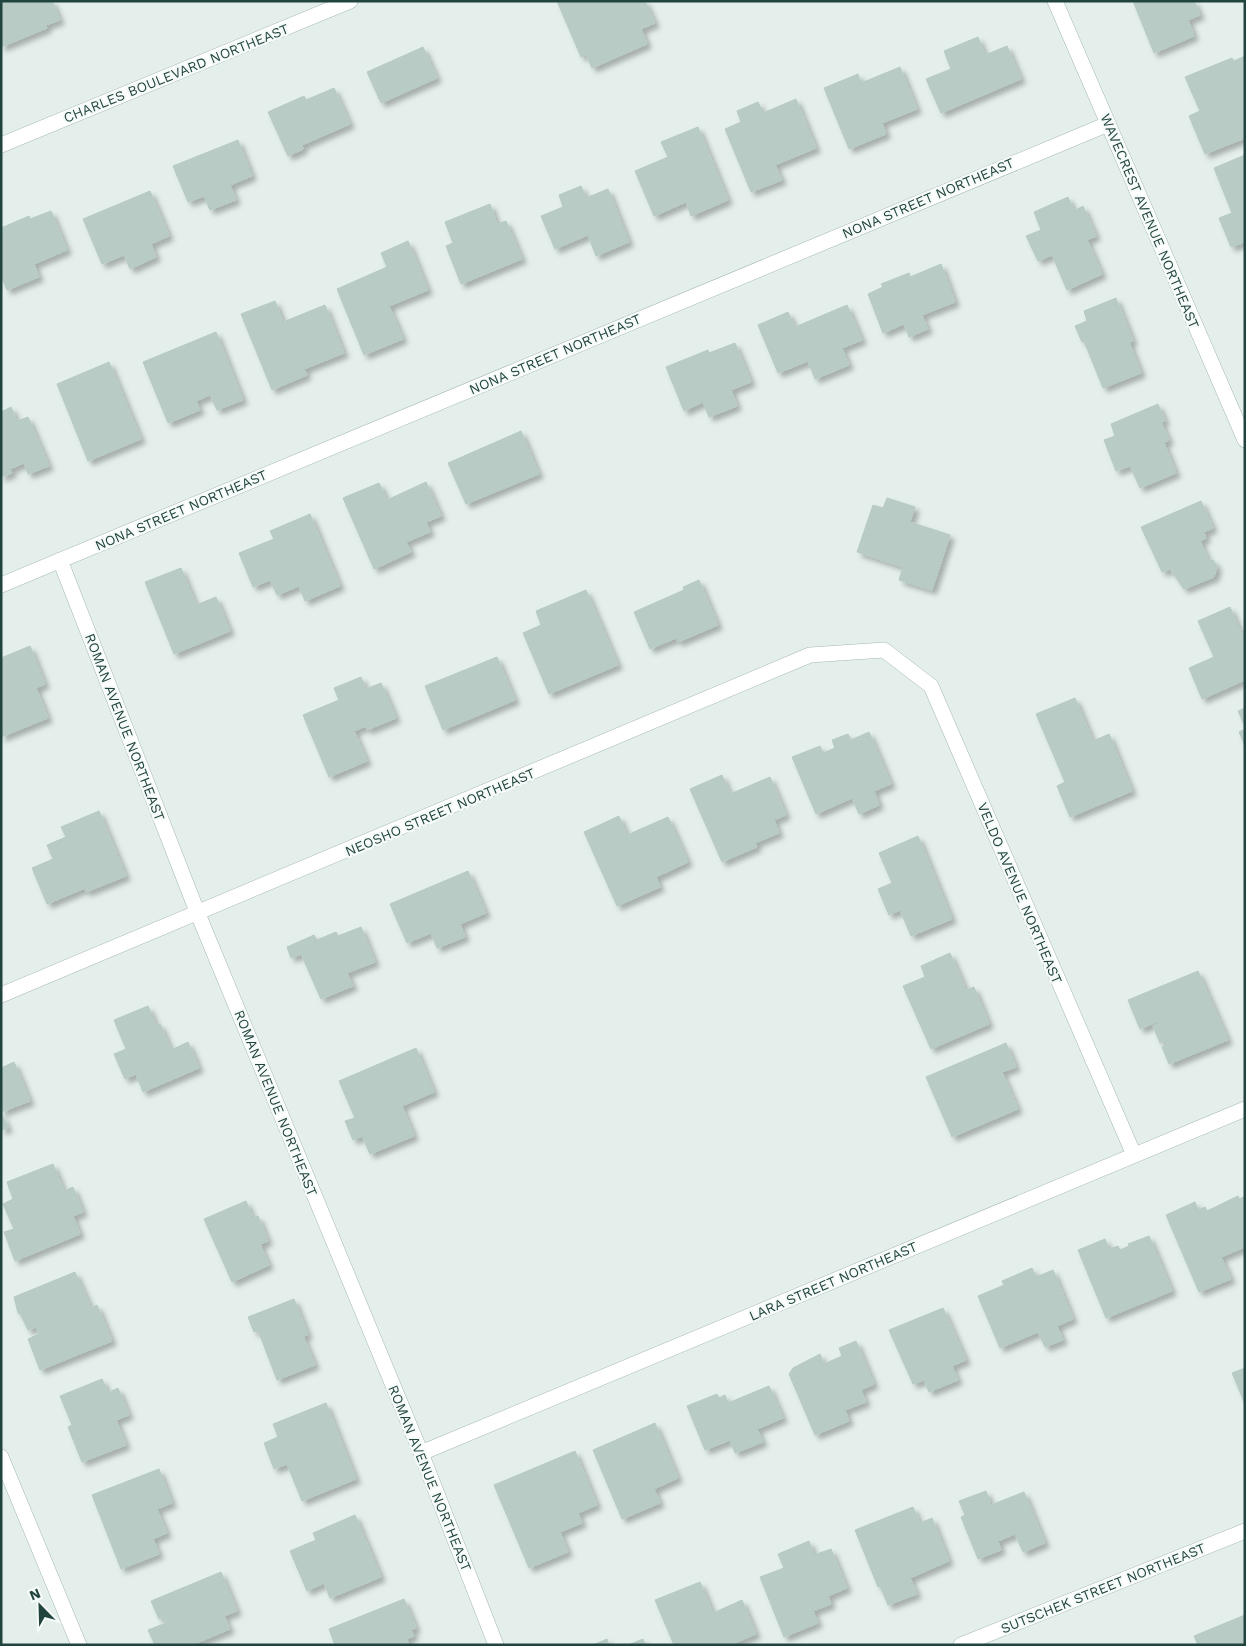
<svg xmlns="http://www.w3.org/2000/svg" width="1246" height="1646" font-family="'Work Sans',sans-serif">
	<style>
		.building { fill: #b9cbc5; stroke: #b6cac4; filter: url(#shadow) }
		.lines { fill: none; stroke-linecap: round; stroke-linejoin: round }
		.minor-casing { stroke: #a6b8b4; stroke-width: 16 }
		.minor { stroke: #fff; stroke-width: 15 }
		.labels { text-anchor: middle; stroke-width: 4.5; stroke-linejoin: round; paint-order: stroke }
		.street-label { font-size: 14px; fill: #21443e; stroke: #f6fbf9 }
	</style>
	<defs>
		<filter id="shadow"><feDropShadow dx="4.5" dy="4.5" stdDeviation="2.5" flood-color="#0004"/></filter>
	</defs>
	<rect width="100%" height="100%" fill="#e4efec"/>
	<path class="building" d="M1 1H52L60 20 46 25 47 28 1 47Z
		M557 1H645L655 23 641 29 647 44 592 68 586 54 581 57Z
		M1133 1H1194L1200 15 1188 20 1194 36 1154 53Z
		M978 37 985 55 1007 46 1021 79 941 113 926 79 951 69 944 51Z
		M423 47 437 78 381 103 367 72Z
		M1245 56V138L1205 154 1189 116 1200 111 1185 77 1232 58 1234 61Z
		M900 67 917 109 882 123 886 134 849 149 824 88 858 74 861 83Z
		M334 88 350 124 302 145 303 149 288 156 268 112 304 96 306 100Z
		M796 99 816 148 775 165 782 180 751 192 725 129 741 122 737 111 758 102 763 113Z
		M698 127 728 200 691 216 686 202 654 216 635 171 668 157 661 142Z
		M238 140 252 176 230 185 236 200 210 210 204 196 188 202 173 166Z
		M1245 155V242L1231 247 1219 218 1232 213 1214 168Z
		M581 186 586 198 608 189 629 242 596 256 588 235 555 249 541 216 563 207 559 195Z
		M150 191 169 236 151 244 156 257 130 269 124 255 102 264 83 219Z
		M1068 197 1074 211 1083 206 1096 236 1087 240 1102 274 1067 290 1052 255 1038 261 1026 236 1041 230 1034 212Z
		M490 204 497 224 506 221 522 259 461 284 446 246 453 243 445 222Z
		M51 211 67 250 34 264 39 277 7 290 1 276V228L29 216 30 219Z
		M408 241 428 290 389 306 403 339 364 355 337 289 387 267 381 253Z
		M941 264 955 302 922 315 928 329 909 337 904 324 883 333 868 294 883 287 881 284 909 273 910 277Z
		M1116 298 1133 341 1129 342 1141 373 1103 388 1084 341 1082 342 1075 326 1087 321 1084 311Z
		M275 301 283 322 325 305 344 353 304 369 307 375 272 390 241 314Z
		M847 305 862 340 842 348 849 365 815 379 808 361 778 373 758 325 788 312 795 327Z
		M216 332 243 400 217 410 210 395 196 401 200 410 168 423 143 362Z
		M735 343 751 382 731 390 737 406 709 417 703 402 684 411 666 367 708 350 709 353Z
		M109 362 141 439 88 461 57 384Z
		M1158 404 1165 421 1161 422 1169 440 1164 443 1176 473 1140 488 1130 466 1116 471 1104 440 1115 436 1111 424Z
		M11 407 17 421 28 417 49 466 28 474 24 463 10 469 12 473 1 477V412Z
		M521 431 539 474 466 504 448 463Z
		M426 482 441 516 426 522 430 532 406 542 411 552 374 569 343 498 379 483 387 500Z
		M887 498 915 507 910 522 950 535 932 590 899 580 903 567 857 552 873 505 883 508Z
		M1201 501 1213 528 1204 532 1206 538 1200 541 1208 559 1214 561 1217 568 1214 577 1184 589 1170 569 1162 572 1141 527Z
		M310 514 340 586 305 601 299 586 277 595 270 580 253 587 239 553 274 539 270 531Z
		M181 568 196 605 216 597 230 631 174 654 145 582Z
		M699 580 718 625 678 642 676 638 650 649 634 612 684 590 683 587Z
		M586 590 618 665 549 694 523 633 541 625 536 611Z
		M1230 607 1245 642V680L1202 699 1189 668 1214 657 1198 621Z
		M30 646 45 684 36 688 48 718 1 737V658Z
		M497 657 515 700 443 730 425 686Z
		M361 677 366 689 381 683 396 718 367 730 366 726 354 731 367 761 329 777 303 715 339 700 334 688Z
		M1075 698 1093 741 1109 734 1132 791 1070 817 1057 786 1065 782 1036 714Z
		M1245 708V727L1238 711Z
		M1245 729V746L1239 732Z
		M869 732 891 784 874 791 879 805 859 814 852 798 816 814 792 757 820 746 823 753 835 748 832 740 848 734 851 740Z
		M722 775 730 794 770 777 786 815 774 820 779 833 755 843 757 847 722 862 690 789Z
		M99 811 126 876 86 892 85 888 47 904 32 868 53 859 47 845 66 837 61 827Z
		M619 816 627 835 668 817 688 862 656 877 660 887 617 906 584 832Z
		M918 836 952 919 911 936 900 910 889 915 878 889 892 883 879 853Z
		M468 871 486 913 460 924 465 937 437 948 431 933 407 943 390 904Z
		M361 927 375 962 347 973 353 986 321 999 301 954 291 958 287 947 314 935 317 940 336 932 338 936Z
		M950 953 966 990 974 987 989 1024 931 1049 903 986 925 977 921 966Z
		M1198 971 1228 1040 1169 1064 1162 1047 1167 1045 1165 1041 1160 1043 1153 1026 1158 1024 1157 1022 1140 1029 1128 1000Z
		M148 1006 156 1025 160 1024 171 1050 188 1042 199 1068 143 1092 136 1074 125 1079 114 1054 126 1049 114 1020Z
		M1006 1043 1016 1067 1002 1072 1018 1109 952 1137 926 1077Z
		M416 1048 434 1092 402 1106 414 1136 370 1154 362 1136 353 1140 345 1121 355 1118 339 1081Z
		M14 1062 30 1101 1 1112 8 1128 1 1130V1068Z
		M53 1164 64 1191 73 1187 83 1212 73 1216 80 1234 15 1261 4 1232 14 1229 3 1204 13 1199 7 1182Z
		M1238 1196 1239 1199 1244 1197 1245 1199V1247L1221 1257 1231 1279 1199 1292 1166 1215 1195 1202 1198 1210 1205 1207 1207 1211Z
		M246 1201 253 1218 258 1216 268 1241 260 1244 269 1265 232 1282 204 1219Z
		M1149 1236 1172 1291 1106 1318 1078 1250 1105 1239 1109 1249 1118 1246 1120 1250 1129 1246 1128 1244Z
		M1032 1268 1036 1277 1053 1270 1073 1319 1057 1326 1063 1340 1045 1347 1038 1332 1000 1348 978 1296 1004 1285 1002 1281Z
		M75 1272 91 1308 97 1305 112 1341 40 1370 28 1339 39 1334 36 1327 28 1330 21 1315 18 1313 14 1297Z
		M294 1299 308 1335 303 1336 315 1365 277 1380 258 1330 254 1332 248 1317Z
		M943 1308 966 1360 952 1366 958 1380 929 1392 924 1380 913 1384 889 1330Z
		M856 1341 874 1384 861 1390 866 1402 845 1410 849 1421 815 1435 789 1374 793 1368 820 1354 824 1364 842 1356 839 1348Z
		M1245 1368V1404L1232 1373Z
		M102 1379 108 1393 118 1388 129 1415 116 1420 126 1445 82 1462 68 1427 72 1425 60 1396Z
		M769 1386 783 1418 757 1429 763 1442 735 1453 730 1440 705 1450 687 1406 717 1394 719 1398 725 1395 728 1403Z
		M326 1403 356 1479 302 1501 287 1464 274 1469 264 1443 278 1437 273 1424Z
		M655 1423 678 1478 654 1489 660 1503 622 1519 593 1450Z
		M575 1451 597 1505 578 1513 582 1523 560 1532 568 1552 529 1568 494 1485Z
		M159 1469 172 1503 157 1509 167 1533 153 1539 159 1554 121 1569 92 1495Z
		M986 1491 991 1505 1024 1492 1045 1543 1023 1552 1015 1534 998 1541 1001 1550 978 1559 961 1517 965 1515 959 1501Z
		M913 1507 920 1523 932 1518 949 1561 910 1578 917 1594 888 1605 880 1586 878 1587 855 1530Z
		M355 1515 381 1577 330 1598 324 1583 307 1591 290 1551 316 1540 313 1533Z
		M809 1541 814 1555 831 1549 847 1588 828 1596 831 1604 813 1611 818 1623 784 1637 760 1577 784 1568 778 1554Z
		M221 1572 237 1611 224 1616 230 1629 192 1645H155L148 1630 166 1623 163 1617 159 1619 151 1601Z
		M700 1582 713 1613 742 1600 756 1634 730 1645H674L655 1600Z
		M404 1599 416 1628 411 1630 414 1636 407 1639 409 1645H335L329 1629Z
		M1245 1615V1645H1198L1194 1636Z
		M607 1639 609 1645H593Z
		M643 1639 645 1645H628Z"/>
	<g class="lines">
		<g class="minor-casing">
			<path id="minor" d="M1055 1 1245 440
				M1 145 350 1
				M60 560 198 914 421 1453 496 1645
				M1 585 1108 124
				M1 995 810 655 884 650 931 686 1134 1155
				M421 1453 1245 1109
				M1 1457 79 1645
				M961 1645 1245 1531"/>
		</g>
		<use href="#minor" class="minor"/>
	</g>
	<g class="labels">
		<g class="street-label">
			<text transform="translate(176 73) rotate(-22)" y="5">CHARLES BOULEVARD NORTHEAST</text>
			<text transform="translate(928 198) rotate(-23)" y="5">NONA STREET NORTHEAST</text>
			<text transform="translate(1150 221) rotate(67)" y="5">WAVECREST AVENUE NORTHEAST</text>
			<text transform="translate(555 354) rotate(-23)" y="5">NONA STREET NORTHEAST</text>
			<text transform="translate(181 510) rotate(-23)" y="5">NONA STREET NORTHEAST</text>
			<text transform="translate(125 727) rotate(69)" y="5">ROMAN AVENUE NORTHEAST</text>
			<text transform="translate(440 812) rotate(-23)" y="5">NEOSHO STREET NORTHEAST</text>
			<text transform="translate(1020 893) rotate(67)" y="5">VELDO AVENUE NORTHEAST</text>
			<text transform="translate(276 1103) rotate(68)" y="5">ROMAN AVENUE NORTHEAST</text>
			<text transform="translate(833 1281) rotate(-23)" y="5">LARA STREET NORTHEAST</text>
			<text transform="translate(430 1478) rotate(68)" y="5">ROMAN AVENUE NORTHEAST</text>
			<text transform="translate(1103 1588) rotate(-22)" y="5">SUTSCHEK STREET NORTHEAST</text>
		</g>
	</g>
	<rect width="1246" height="1646" fill="none" stroke="#21443e" stroke-width="5"/>
	<g transform="translate(40 1606) rotate(337)" stroke="#f6fbf9" stroke-width="4" paint-order="stroke">
	<path d="M0-4L9 19L0 12L-9 19Z" fill="#21443e"/>
	<text y="-8" font-size="14" font-weight="bold" text-anchor="middle" fill="#21443e">N</text>
	</g>
</svg>
